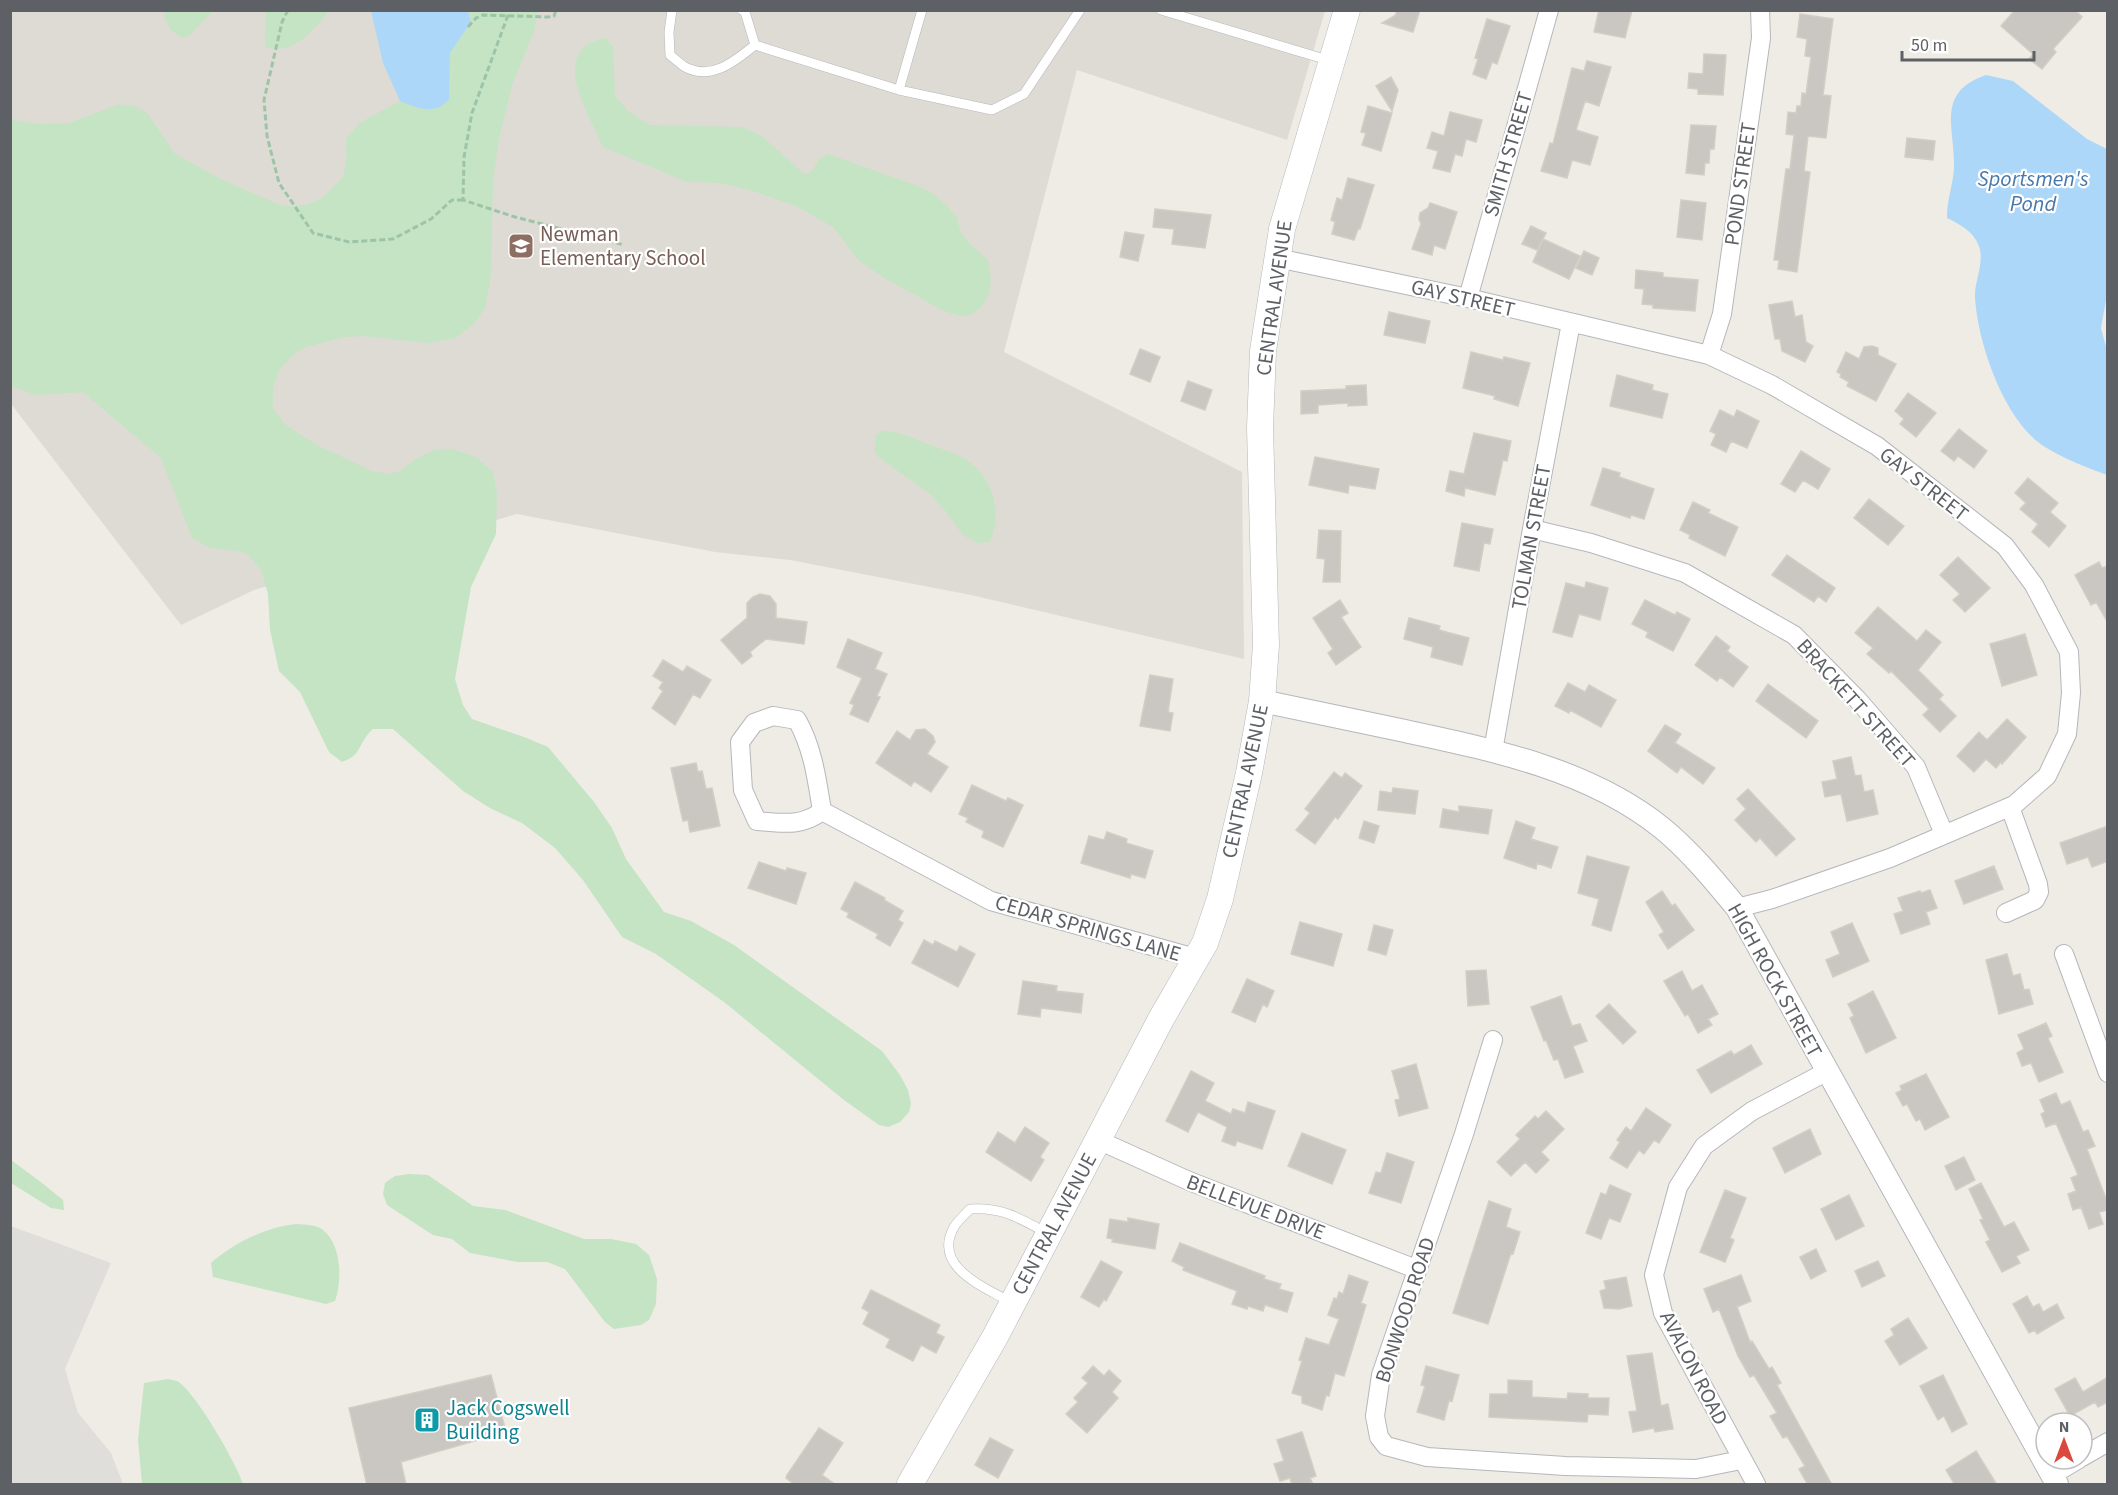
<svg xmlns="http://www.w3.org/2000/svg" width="2118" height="1495" font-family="'Source Sans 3',sans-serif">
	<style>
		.industrial { fill: #e0deda }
		.education { fill: #dedbd4 }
		.green { fill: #c4e4c4 }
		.water { fill: #acd7f8 }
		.building { fill: #cac7c2; stroke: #d2cec4; stroke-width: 1.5 }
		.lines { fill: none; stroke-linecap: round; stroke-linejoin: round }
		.service-casing { stroke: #b6b7bb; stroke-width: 10 }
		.minor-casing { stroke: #b6b7bb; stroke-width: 20 }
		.tertiary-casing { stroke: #b6b7bb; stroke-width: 24 }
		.secondary-casing { stroke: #b4b7bc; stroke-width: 27 }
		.path { stroke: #9ec4a8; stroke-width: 3; stroke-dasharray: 6 3; stroke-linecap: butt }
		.service { stroke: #fff; stroke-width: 9 }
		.minor { stroke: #fff; stroke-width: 18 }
		.tertiary { stroke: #fff; stroke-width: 22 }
		.secondary { stroke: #fff; stroke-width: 26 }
		.labels { text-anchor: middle; stroke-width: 4.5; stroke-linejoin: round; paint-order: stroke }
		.street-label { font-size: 21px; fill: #5d6065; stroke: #fff }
		.education-label { font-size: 21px; fill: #785e54; stroke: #fff; text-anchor: start }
		.culture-label { font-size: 21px; fill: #0d838f; stroke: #fff; text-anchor: start }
		.water-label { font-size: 22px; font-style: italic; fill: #4a78a9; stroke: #fff }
	</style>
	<rect width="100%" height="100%" fill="#eeece5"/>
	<path class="industrial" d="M11 1226 111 1263 65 1369 78 1413 111 1453 123 1484H11Z"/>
	<path class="education" d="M11 11H1325L1287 140 1077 70 1004 352 1242 472 1244 659 971 595 790 560 715 552 517 514 254 590 181 625 11 404Z"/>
	<path class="green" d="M164 11V10L213 11 191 34 183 38C171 33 165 23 164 11Z
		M265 11V10L329 11C314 30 293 56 266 47 263 34 268 24 265 11Z
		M468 11H538L534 32 513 82 499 138 493 180 491 274 485 308 474 324 455 338 428 343 364 336 345 337 306 347 294 354 279 370 273 388V409L287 426 317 445 372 471 389 474 398 472 417 458 434 450 452 449 476 457 493 472 497 494 496 534 471 587 455 679 463 705 472 719 524 737 548 747 594 802 612 828 626 859 664 912 691 921 734 945 882 1051 900 1075 908 1090 911 1104 909 1112 900 1122 888 1127 879 1125 844 1100 724 1002 656 954 622 937 583 880 555 848 522 823 490 808 463 791 393 729H373C358 742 363 755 342 762L329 752 300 692 279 671 270 630 268 594 261 570 248 555 239 551 210 548 192 538 161 458 83 392 36 395 11 386 10 120 40 124 69 123 120 104 137 107 148 114 175 154 227 182 280 205C302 208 320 204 334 186 337 183 342 179 343 175 348 164 346 150 346 138L361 122 400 101 414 107 471 22Z
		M606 38 613 47 615 96 628 111 649 125 742 127 762 136 803 173 807 174 814 168 819 159 828 154 918 186 932 193 945 204 957 217 960 231 971 245 988 260 991 282 988 296 981 307 970 315 960 316 944 311 886 279 859 261 833 227 796 206 753 191 721 183 687 182 603 147C589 114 546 49 606 38Z
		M883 431C899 431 913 438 928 444 938 448 949 451 958 455 991 471 1004 508 990 542L977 543 963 535 944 509 930 494 877 456 875 451 876 435Z
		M11 1160 42 1183 63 1200 64 1210 51 1208 11 1183Z
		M409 1174 428 1175 473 1206 505 1210 584 1239H611L636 1244 649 1255 657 1279 656 1304 649 1320 641 1325 614 1329 605 1322 565 1269 547 1262H518L470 1253 452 1239 433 1235 387 1205 383 1194 385 1183 395 1176Z
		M296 1224C305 1225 316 1224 323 1230 342 1245 342 1281 335 1301L326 1304 213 1277 211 1263C234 1243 266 1227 296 1224Z
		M168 1379C171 1380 174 1380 177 1381 195 1391 237 1464 243 1484H142L138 1440 144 1383Z"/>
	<path class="water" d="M371 11H468L471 22 450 53 449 99C437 116 416 108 400 101L383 63Z
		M1986 75 2013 81 2087 139 2107 149 2108 289 2101 328 2108 354 2107 475C2086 467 2064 459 2045 447 2004 421 1978 344 1975 298 1974 281 1986 260 1978 244 1973 231 1959 224 1947 218 1947 199 1953 185 1954 168 1955 127 1935 93 1986 75Z"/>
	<path class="building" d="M1396 10H1420L1413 32 1382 23 1396 15Z
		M1599 10H1632L1625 38 1594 32Z
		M2015 10H2075L2082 17 2053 49 2056 52 2042 69 2029 59 2033 54 2001 26Z
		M1800 14 1833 19 1823 95 1831 96 1826 138 1808 136 1804 171 1810 172 1797 272 1778 269 1779 260H1774L1786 169H1790L1794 135 1786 134 1788 112 1796 113 1797 106H1801L1802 93 1806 94 1811 57 1805 56 1807 39 1797 37Z
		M1487 19 1510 26 1497 64 1492 62 1486 79 1473 74 1478 59 1475 58Z
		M1704 54 1726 55 1723 95 1698 94V89L1688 88 1689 73 1703 74Z
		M1587 61 1611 67 1599 106 1585 101 1576 130 1598 137 1590 165 1572 160 1567 178 1541 171 1550 143 1553 144 1572 68 1584 71Z
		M1391 77 1398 90 1392 111 1376 86Z
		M1368 106 1392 113 1381 151 1362 145 1366 133 1361 132Z
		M1450 112 1482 120 1476 142 1466 139 1462 156 1455 154 1450 172 1433 168 1438 151 1427 148 1432 132 1444 136Z
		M1691 125 1716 126 1714 149H1710L1709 163H1705L1704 175 1686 173Z
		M1907 138 1935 141 1933 160 1905 157Z
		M1348 178 1374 185 1360 229H1358L1354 240 1332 234 1335 222 1331 220 1337 198 1342 200Z
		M1681 200 1706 203 1702 240 1677 237Z
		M1430 203 1457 212 1445 249 1434 245 1432 255 1412 249 1421 224 1419 219 1420 213 1428 208Z
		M1155 209 1211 215 1205 248 1172 244 1174 229 1153 227Z
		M1531 226 1546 233 1537 250 1522 244Z
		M1125 232 1144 235 1138 261 1120 257Z
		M1543 239 1580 256 1569 279 1533 262Z
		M1584 251 1599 258 1592 275 1576 268Z
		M1636 270 1663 273V277L1698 280 1695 311 1653 308V305L1642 304 1644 289 1635 288Z
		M1792 301 1795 317 1802 315 1806 342 1813 346 1805 362 1782 351 1780 339H1775L1769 305Z
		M1389 312 1430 321 1425 343 1384 335Z
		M1872 346 1878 348V355L1896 364 1876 401 1847 386 1849 382 1840 377 1841 374 1837 372 1846 352 1859 359 1864 347Z
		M1140 349 1160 357 1150 382 1130 374Z
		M1471 352 1503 360 1504 357 1530 363 1518 406 1494 399 1495 396 1463 388Z
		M1617 375 1653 385 1652 390 1668 394 1662 418 1610 406Z
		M1188 381 1212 390 1205 410 1181 401Z
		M1366 385 1367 405 1348 406V403L1318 405V413L1301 414V391L1346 389V386Z
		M1908 393 1936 413 1916 437 1900 424 1904 419 1895 411Z
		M1720 410 1734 417 1737 410 1759 421 1747 448 1731 441 1726 452 1711 445 1716 434 1710 431Z
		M1959 429 1987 451 1974 468 1958 456 1954 461 1941 451Z
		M1474 433 1511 441 1507 461 1503 460 1495 495 1465 488 1464 496 1446 491 1450 471 1464 474Z
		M1801 451 1830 469 1818 489 1803 480 1795 492 1781 484Z
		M1315 457 1379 469 1375 489 1349 485 1348 493 1309 485Z
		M1603 468 1620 473 1619 477 1654 489 1644 519 1631 515 1630 518 1591 505Z
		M2028 478 2058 503 2050 512 2066 526 2049 547 2032 532 2038 524 2020 509 2026 503 2015 493Z
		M1869 499 1904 526 1888 545 1854 518Z
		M1693 502 1710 510 1708 513 1738 527 1725 556 1689 538 1690 535 1680 530Z
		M1462 523 1493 529 1490 544 1484 543 1479 571 1454 566Z
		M1319 530 1341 531 1340 582H1323L1325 559 1317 558Z
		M1787 555 1835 588 1826 602 1818 596 1814 602 1772 575Z
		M1958 557 1990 588 1965 612 1953 600 1960 594 1940 575Z
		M2099 562 2102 568 2108 566V623L2096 602 2091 605 2075 575Z
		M1586 582 1608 588 1600 620 1579 614 1572 637 1553 632 1566 583 1585 588Z
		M760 594 770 596 776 604V618L807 622 804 644 766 639 750 652 752 656 742 664 721 640 747 618V603L753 597Z
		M1340 600 1348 613 1341 617 1361 647 1336 665 1328 653 1333 649 1313 618Z
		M1645 600 1675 615 1677 612 1690 619 1673 651 1646 637 1648 632 1632 624Z
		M1878 607 1917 641 1926 630 1941 642 1918 670 1943 695 1939 699 1956 716 1940 732 1923 715 1929 709 1891 671 1889 673 1867 654 1873 648 1855 633Z
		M1409 618 1440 626 1439 630 1469 638 1462 665 1431 657 1433 647 1404 639Z
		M2025 634 2037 675 2002 686 1990 644Z
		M1716 636 1730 647 1727 651 1748 667 1733 687 1720 677 1717 681 1695 665Z
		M848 639 882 653 875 669 887 674 877 696 880 697 868 722 850 714 854 705 850 703 862 678 837 667Z
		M663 660 683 672 687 666 711 680 700 698 693 694 675 725 652 708 663 691 659 688 663 682 653 676Z
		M1150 675 1173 679 1168 712 1173 713 1170 731 1140 726Z
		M1568 683 1585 692 1589 685 1616 700 1601 727 1570 710 1569 713 1555 706Z
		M1768 684 1818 721 1806 738 1756 701Z
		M2007 719 2026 737 2002 764 2001 762 1996 768 1986 759 1974 772 1957 756 1979 732 1987 740Z
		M1665 725 1681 734 1675 743 1715 768 1703 784 1681 767 1677 773 1648 751Z
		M925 729 933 736 935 742 927 754 948 767 931 792 914 781 911 786 876 763 897 731 910 740 916 730Z
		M1851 757 1855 776 1861 775 1864 792 1873 790 1878 814 1847 821 1841 794 1825 797 1822 782 1837 779 1833 761Z
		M696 763 698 772 702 771 706 789 712 788 720 826 690 832 688 820 683 821 671 768Z
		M1334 772 1342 778 1345 773 1362 786 1338 819 1335 817 1315 844 1296 830 1310 813 1305 809Z
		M972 785 1006 801 1008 798 1023 805 1003 847 982 837 984 831 966 822 968 818 959 814Z
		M1393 788 1418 791 1415 814 1378 810 1380 791 1392 793Z
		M1748 789 1795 839 1776 856 1760 838 1756 842 1735 820 1746 809 1737 799Z
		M1459 806 1492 810 1488 834 1440 827 1443 809 1459 812Z
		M1364 821 1379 826 1374 843 1359 838Z
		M1516 821 1535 828 1531 839 1558 847 1551 868 1537 863 1536 869 1504 858Z
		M2108 826V861L2092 867 2088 857 2067 864 2060 843Z
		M1107 832 1127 839 1126 843 1153 851 1145 878 1131 874 1130 878 1081 863 1089 836 1104 840Z
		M1587 856 1629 867 1611 931 1592 925 1599 899 1578 893Z
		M759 862 786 871 787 868 806 873 796 904 748 888Z
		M1994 866 2003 889 1964 904 1955 881Z
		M855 882 885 898 884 900 903 911 898 920 903 923 890 946 876 938 878 934 847 917 849 913 841 909Z
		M1930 890 1937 908 1926 912 1930 924 1901 934 1894 914 1903 911 1898 898 1920 891 1921 893Z
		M1662 891 1672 906 1675 904 1694 930 1668 949 1659 935 1664 932 1646 902Z
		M1300 922 1342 934 1333 966 1291 954Z
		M1852 923 1869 961 1833 977 1826 960 1840 954 1831 932Z
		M1374 925 1393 930 1386 955 1368 950Z
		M924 940 933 945 935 941 957 952 960 946 975 954 958 987 912 963Z
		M2007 954 2013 976 2020 974 2024 990 2029 989 2033 1004 1999 1014 1986 960Z
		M1486 970 1489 1004 1468 1006 1466 971Z
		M1682 971 1692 991 1702 985 1718 1014 1708 1019 1712 1025 1698 1033 1688 1014 1685 1016 1664 981Z
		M1247 979 1274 991 1267 1007 1263 1004 1255 1022 1232 1012Z
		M1023 981 1057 986 1056 991 1083 994 1081 1013 1041 1008 1040 1017 1018 1014Z
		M1873 991 1896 1038 1866 1053 1850 1018 1854 1016 1848 1004Z
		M1561 996 1572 1026 1580 1024 1587 1041 1573 1046 1583 1072 1565 1078 1558 1059 1554 1060 1546 1040 1544 1041 1531 1007Z
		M1609 1004 1636 1032 1623 1044 1596 1016Z
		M2046 1023 2052 1036 2048 1038 2063 1072 2039 1082 2031 1063 2022 1066 2017 1053 2024 1049 2018 1035Z
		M1751 1045 1762 1064 1711 1093 1697 1070 1731 1051 1734 1055Z
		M1416 1064 1428 1108 1399 1116 1395 1100 1400 1099 1392 1071Z
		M1191 1071 1214 1083 1205 1101 1231 1114 1233 1109 1245 1113 1248 1102 1275 1111 1262 1149 1237 1141 1235 1146 1222 1141 1227 1127 1198 1112 1188 1132 1166 1121Z
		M1926 1074 1949 1117 1925 1130 1920 1119 1916 1121 1907 1104 1903 1106 1896 1093 1902 1090 1900 1086Z
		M2056 1093 2061 1105 2070 1101 2083 1132 2088 1130 2095 1146 2087 1149 2108 1204V1210L2099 1212 2103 1224 2089 1229 2081 1207 2073 1210 2068 1194 2076 1191 2071 1178 2078 1175 2056 1123 2046 1127 2041 1114 2045 1112 2040 1100Z
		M1646 1108 1671 1125 1659 1143 1654 1140 1644 1154 1639 1150 1627 1168 1610 1158 1620 1142 1617 1140 1626 1127 1631 1131Z
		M1546 1111 1564 1129 1541 1152 1549 1160 1536 1173 1525 1162 1511 1176 1497 1162 1520 1139 1516 1135 1535 1116 1538 1119Z
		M1025 1127 1049 1143 1040 1157 1044 1160 1031 1181 986 1152 998 1132 1015 1143Z
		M1810 1129 1821 1154 1785 1173 1773 1148Z
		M1302 1133 1346 1150 1332 1184 1288 1166Z
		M1387 1153 1414 1162 1401 1203 1369 1193 1376 1172 1381 1173Z
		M1964 1157 1975 1180 1956 1190 1945 1166Z
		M1981 1183 2004 1227 2014 1222 2029 1250 2016 1256 2020 1263 2002 1272 1986 1242 1990 1240 1980 1220 1983 1219 1969 1189Z
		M1610 1185 1631 1194 1620 1222 1609 1218 1601 1239 1586 1233 1601 1193 1606 1195Z
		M1725 1190 1746 1198 1730 1238 1734 1240 1725 1262 1700 1252Z
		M1849 1195 1864 1226 1836 1240 1821 1209Z
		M1489 1201 1511 1209 1506 1227 1520 1232 1513 1254 1511 1253 1488 1324 1453 1313Z
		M1128 1218 1159 1224 1155 1249 1112 1242 1113 1239 1107 1238 1110 1219 1128 1222Z
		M1180 1243 1265 1276 1264 1279 1281 1284 1279 1289 1293 1293 1287 1312 1265 1305 1263 1311 1248 1306 1247 1309 1232 1304 1237 1291 1183 1270 1184 1267 1172 1261Z
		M1816 1249 1826 1271 1811 1279 1800 1257Z
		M1101 1261 1122 1272 1106 1301 1104 1299 1099 1307 1081 1297Z
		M1878 1261 1885 1276 1862 1287 1855 1271Z
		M1349 1275 1368 1282 1361 1303 1366 1305 1344 1376 1335 1373 1329 1396 1326 1395 1322 1410 1302 1403V1396L1292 1393 1302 1361 1299 1360 1306 1338 1329 1345 1339 1319 1328 1315 1334 1298 1337 1299 1339 1292 1343 1294Z
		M1741 1275 1751 1301 1737 1307 1750 1342 1752 1341 1769 1369 1772 1367 1781 1383 1777 1385 1832 1485H1808L1799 1469 1805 1466 1787 1436 1783 1438 1770 1416 1777 1413 1754 1375 1750 1377 1738 1356 1719 1309 1713 1312 1704 1289Z
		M1626 1277 1632 1306 1619 1309 1604 1308 1600 1291 1606 1289 1604 1281Z
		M871 1290 940 1325 936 1333 944 1337 936 1353 921 1345 913 1361 886 1347 890 1339 863 1324 869 1312 862 1308Z
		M2027 1296 2033 1307 2039 1304 2043 1312 2057 1304 2064 1318 2037 1334 2035 1330 2029 1333 2013 1304Z
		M1908 1318 1927 1348 1900 1365 1885 1341 1894 1335 1891 1329Z
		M1652 1353 1661 1406 1668 1404 1673 1429 1655 1432 1654 1428 1633 1432 1629 1412 1637 1411 1627 1356Z
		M1093 1366 1104 1376 1109 1370 1121 1381 1112 1392 1118 1398 1087 1433 1066 1414 1078 1402 1074 1398 1088 1383 1082 1378Z
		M1426 1366 1459 1375 1452 1401 1449 1400 1444 1420 1417 1412 1425 1386 1421 1385Z
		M491 1375 506 1432 401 1462 406 1485H367L349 1408Z
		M1943 1375 1967 1424 1952 1432 1944 1416 1938 1420 1920 1386Z
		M2108 1377V1402L2098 1407 2095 1402 2070 1416 2055 1389 2075 1378 2083 1392Z
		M1508 1380 1532 1381V1397L1567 1399 1568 1393 1588 1394V1398H1609L1608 1415 1588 1414 1587 1422 1489 1417 1490 1394H1508Z
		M819 1428 843 1443 822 1475 836 1485H795L786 1478 787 1475Z
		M1302 1432 1316 1476 1310 1478 1312 1482 1304 1485H1292L1290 1478 1280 1481 1274 1464 1284 1461 1277 1440Z
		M990 1438 1013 1450 998 1478 975 1465Z
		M1976 1451 1997 1485H1955L1946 1470Z"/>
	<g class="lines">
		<g class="service-casing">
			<path id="service" d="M672 10 669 32 670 55C675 59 680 64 685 67 712 81 735 61 755 45
				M742 10 745 12 755 45
				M1161 10 1331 61
				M755 45 899 90 992 110 1024 94 1080 10
				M899 90 922 10
				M1010 1302C983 1286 932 1267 954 1227 958 1220 965 1215 970 1209 1002 1207 1019 1218 1047 1233"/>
		</g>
		<g class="minor-casing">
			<path id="minor" d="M1277 258 1468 298 1709 355 1772 385 1877 446 2005 546 2034 585 2069 652 2071 693 2067 734 2047 776 2014 805 1890 858 1772 899 1737 908
				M1468 298 1549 10
				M1709 355 1722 314 1761 38 1760 10
				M1532 529 1591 543 1685 573 1794 635 1857 699 1916 767 1944 834
				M1493 751 1532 529 1571 323
				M822 811C817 780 813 748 797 720L773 716 754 723 740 742 743 790 757 821C781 823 802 827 822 811L991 901 1195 958
				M2006 913 2035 900 2039 892 2038 884 2010 807
				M2064 954 2108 1073
				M1493 1040 1464 1134 1381 1375 1375 1416 1379 1437 1386 1446 1427 1457 1565 1466 1696 1469 1741 1460
				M1098 1140 1189 1181 1416 1269
				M2082 1457 2108 1442
				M2052 1475 2079 1459
				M1756 1484 1663 1313 1654 1275 1678 1187 1704 1146 1752 1111 1826 1072"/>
		</g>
		<g class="tertiary-casing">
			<path id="tertiary" d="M1262 701C1310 711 1357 721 1405 731 1494 750 1590 770 1662 828 1690 851 1714 880 1737 908L2057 1484"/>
		</g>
		<g class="secondary-casing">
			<path id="secondary" d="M910 1484 995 1337 1161 1019 1205 943 1220 899 1249 773 1262 701 1266 645 1260 428 1263 351 1282 229 1347 10"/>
		</g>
		<path class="path" d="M288 10 282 22 264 100 267 136 279 183 313 233 349 242 393 239 431 219 452 200H463
			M508 15 472 113 464 157 463 200 515 217 624 245
			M468 27 476 18 483 15 548 17 554 16 556 10"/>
		<use href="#service" class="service"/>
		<use href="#minor" class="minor"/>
		<use href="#tertiary" class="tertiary"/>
		<use href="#secondary" class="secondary"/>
	</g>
	<defs>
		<g id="school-square" transform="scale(1.35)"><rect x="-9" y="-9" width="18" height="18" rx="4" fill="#8d6e63" stroke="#fff"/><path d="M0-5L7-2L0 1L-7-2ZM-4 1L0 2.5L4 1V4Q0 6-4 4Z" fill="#fff"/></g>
		<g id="building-square" transform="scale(1.35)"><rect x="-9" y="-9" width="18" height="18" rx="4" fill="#0f9aa8" stroke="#fff"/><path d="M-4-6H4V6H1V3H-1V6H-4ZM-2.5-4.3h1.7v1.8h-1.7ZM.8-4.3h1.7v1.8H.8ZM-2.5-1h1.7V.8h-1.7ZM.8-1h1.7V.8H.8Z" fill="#fff"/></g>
	</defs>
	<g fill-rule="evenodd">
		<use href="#school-square" x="521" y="246"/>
		<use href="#building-square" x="427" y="1420"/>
	</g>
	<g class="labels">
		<g class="street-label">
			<text transform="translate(1508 154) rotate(-74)" y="7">SMITH STREET</text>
			<text transform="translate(1740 184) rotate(-82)" y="7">POND STREET</text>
			<text transform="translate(1274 298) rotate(-82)" y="7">CENTRAL AVENUE</text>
			<text transform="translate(1463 298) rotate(13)" y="7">GAY STREET</text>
			<text transform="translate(1924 484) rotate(38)" y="7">GAY STREET</text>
			<text transform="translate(1531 537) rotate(-80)" y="7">TOLMAN STREET</text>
			<text transform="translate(1856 703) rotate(48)" y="7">BRACKETT STREET</text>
			<text transform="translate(1245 781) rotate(-78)" y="7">CENTRAL AVENUE</text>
			<text transform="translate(1088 928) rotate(16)" y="7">CEDAR SPRINGS LANE</text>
			<text transform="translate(1775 980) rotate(61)" y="7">HIGH ROCK STREET</text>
			<text transform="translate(1256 1207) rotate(21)" y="7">BELLEVUE DRIVE</text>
			<text transform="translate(1054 1224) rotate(-62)" y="7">CENTRAL AVENUE</text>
			<text transform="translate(1405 1310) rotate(-72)" y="7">BONWOOD ROAD</text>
			<text transform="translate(1694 1368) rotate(63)" y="7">AVALON ROAD</text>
		</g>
		<g class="education-label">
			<text x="540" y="241">Newman<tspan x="540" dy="24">Elementary School</tspan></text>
		</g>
		<g class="culture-label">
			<text x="446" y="1415">Jack Cogswell<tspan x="446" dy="24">Building</tspan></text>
		</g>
		<g class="water-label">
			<text x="2033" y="186">Sportsmen's<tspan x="2033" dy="25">Pond</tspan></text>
		</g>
	</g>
	<rect width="2118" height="1495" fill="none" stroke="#5d6065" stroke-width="24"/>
	<g transform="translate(2064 1441)"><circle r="28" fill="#ffffff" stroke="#bebfc1" stroke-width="1.5"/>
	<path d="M0-4.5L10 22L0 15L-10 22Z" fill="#db493e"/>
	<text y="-9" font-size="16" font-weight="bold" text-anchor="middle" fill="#5d6065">N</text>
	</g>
	<path d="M1902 51v9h132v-9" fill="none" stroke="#5d6065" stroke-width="3"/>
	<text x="1911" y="51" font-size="18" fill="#5d6065" stroke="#ffffff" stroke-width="4.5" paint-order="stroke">50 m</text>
</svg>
